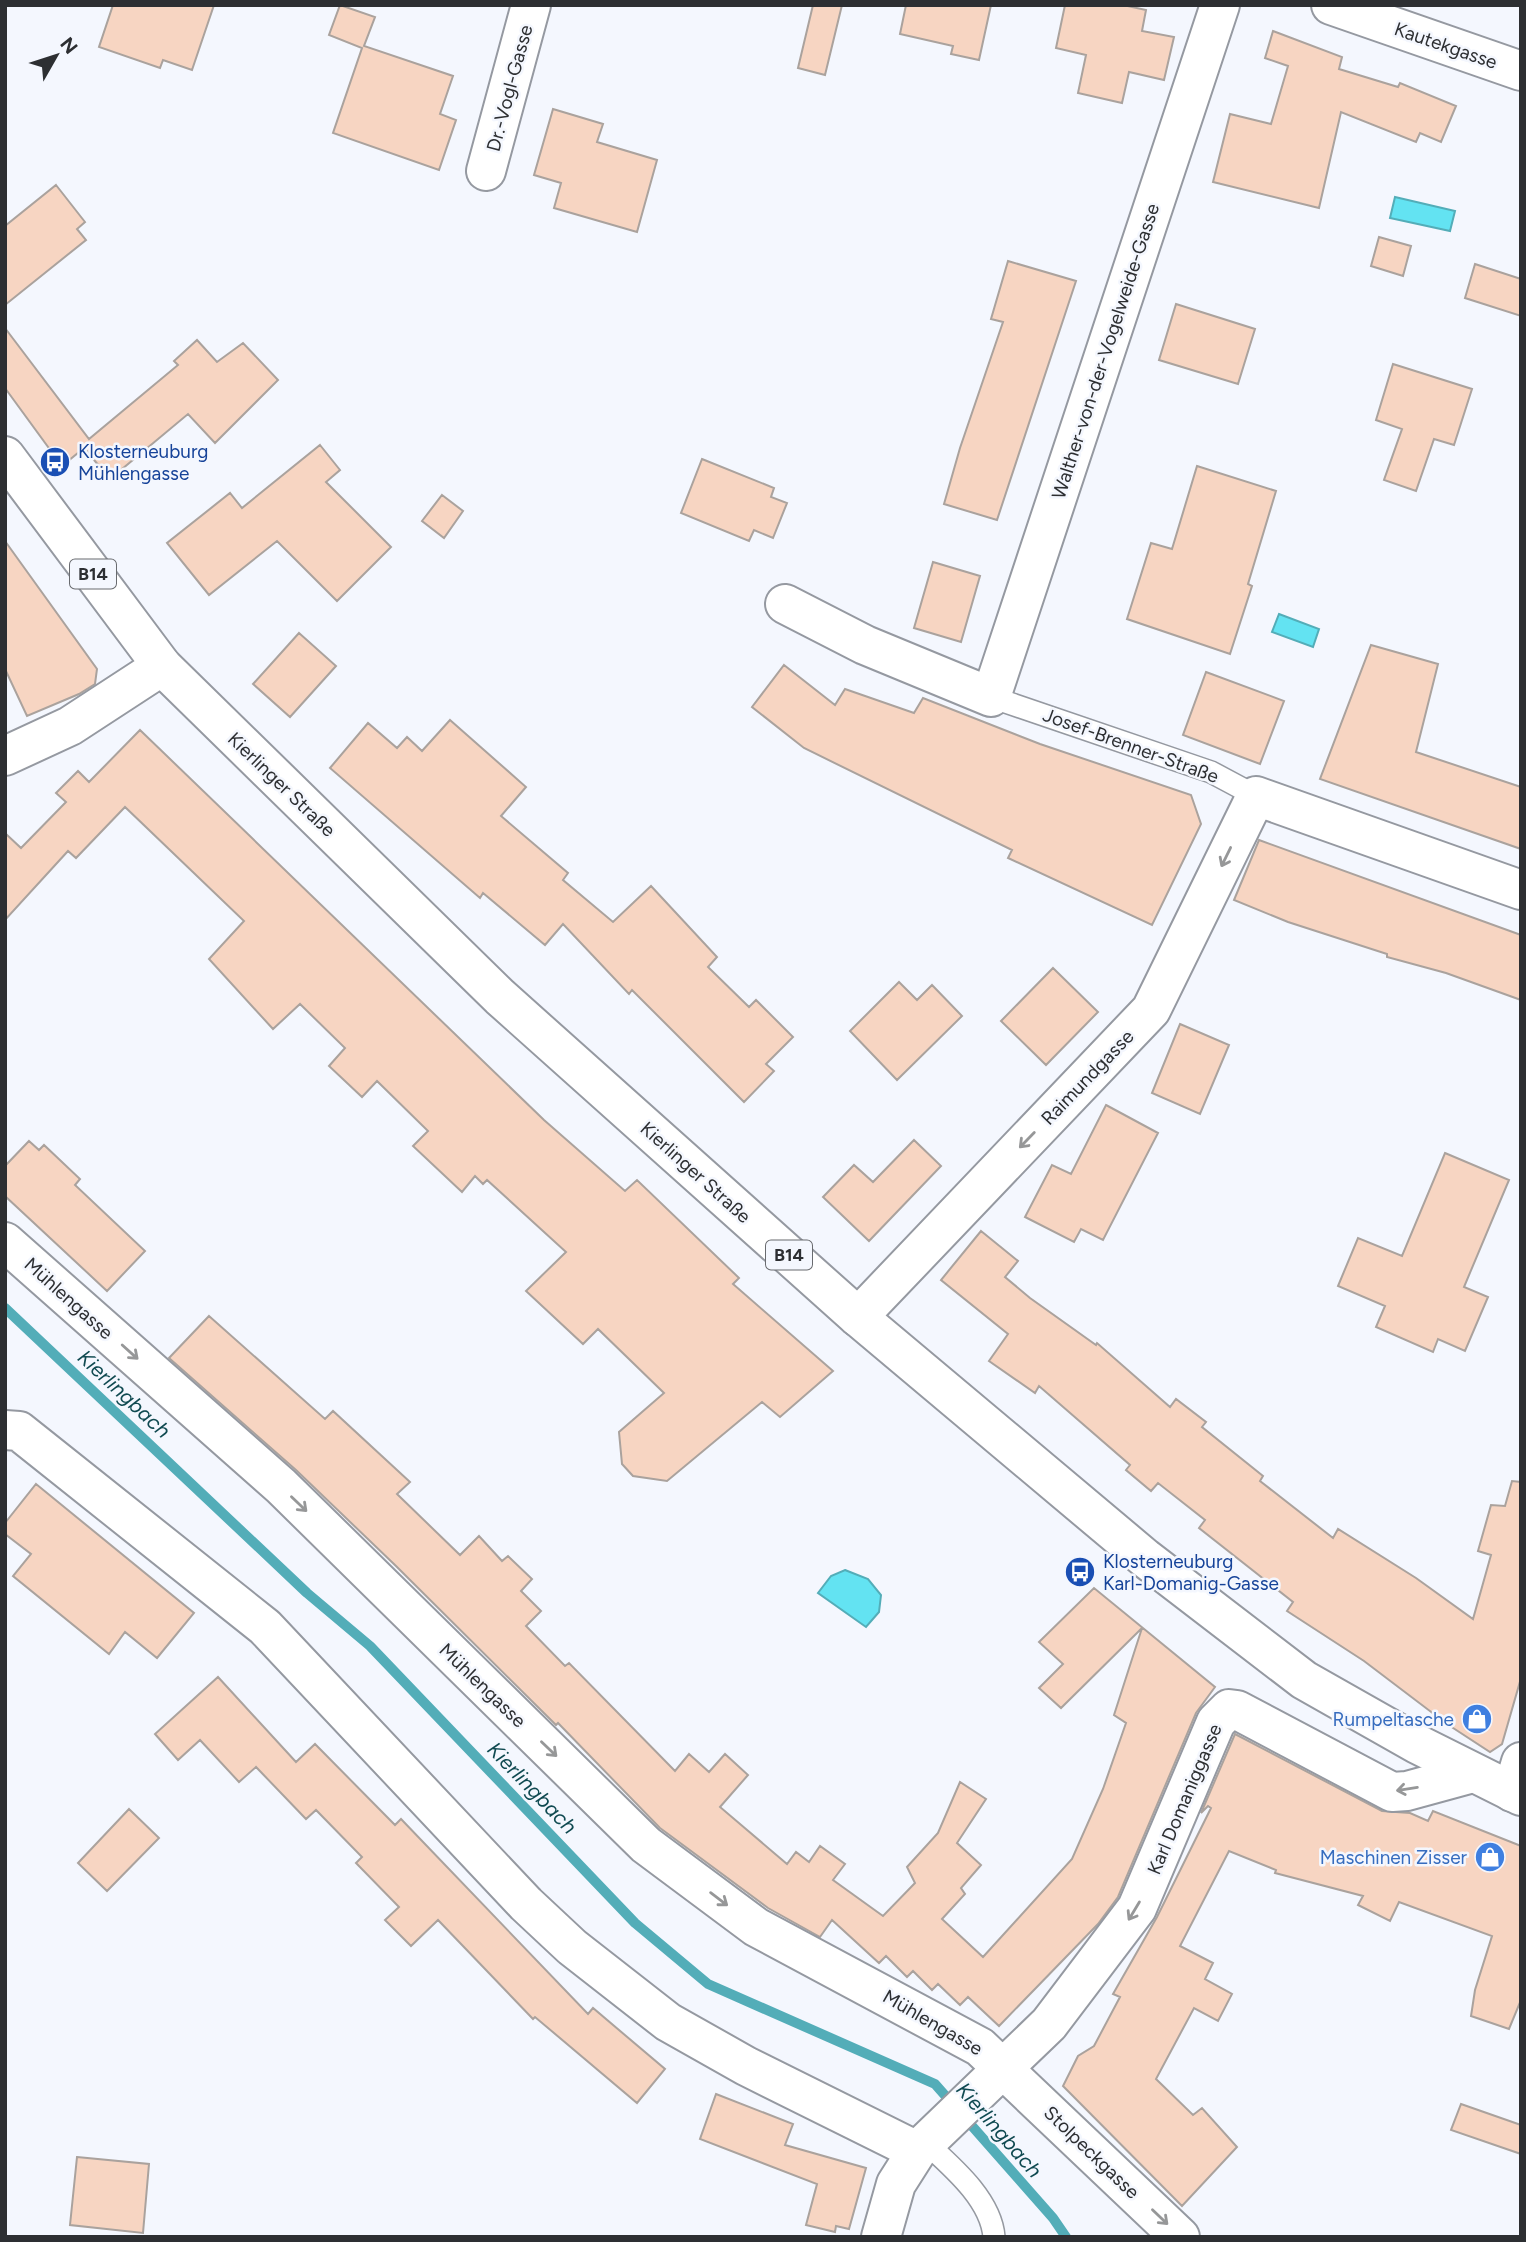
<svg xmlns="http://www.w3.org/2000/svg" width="1526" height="2242" font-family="Figtree,sans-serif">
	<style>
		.water { fill: #63e3f2; stroke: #53adb8; stroke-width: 2 }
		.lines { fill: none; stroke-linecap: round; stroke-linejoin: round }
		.stream { stroke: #53adb8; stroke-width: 10 }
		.building { fill: #f7d5c2; stroke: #aaa29d; stroke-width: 2 }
		.lane-casing { stroke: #9599a1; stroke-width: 24 }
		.street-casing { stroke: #9599a1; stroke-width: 42 }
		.primary-casing { stroke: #9599a1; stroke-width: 42 }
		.lane { stroke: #fff; stroke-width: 21 }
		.street { stroke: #fff; stroke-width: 38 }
		.primary { stroke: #fff; stroke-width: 38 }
		.oneway { stroke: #969798 }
		.labels { text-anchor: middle; stroke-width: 5; stroke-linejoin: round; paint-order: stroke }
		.shield { fill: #f4f7fe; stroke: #696b6f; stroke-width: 2 }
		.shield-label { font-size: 18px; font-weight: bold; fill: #2d2f32 }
		.street-label { font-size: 19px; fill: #2d2f32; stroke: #f4f7fe }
		.transit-label { font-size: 19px; fill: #164399; stroke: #f4f7fe; text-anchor: start }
		.shop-label { font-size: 19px; fill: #366cbe; stroke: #f4f7fe; text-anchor: end }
		.water-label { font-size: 21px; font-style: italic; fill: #104a51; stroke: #f4f7fe }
	</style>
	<rect width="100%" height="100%" fill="#f4f7fe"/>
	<path class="water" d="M1395 197 1455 211 1450 231 1390 218Z
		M1279 614 1319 629 1313 647 1272 632Z
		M845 1570 868 1579 881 1595 879 1612 866 1627 818 1593 831 1576Z"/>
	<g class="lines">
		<path class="stream" d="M5 1308 307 1593 370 1646 635 1923 708 1984 935 2084 1053 2218 1066 2237"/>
	</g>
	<path class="building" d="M113 5H214L192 70 163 60 160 68 99 47Z
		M340 5 375 17 364 46 453 76 440 114 456 120 439 170 333 133 362 48 329 35Z
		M813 5H842L825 75 798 68Z
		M906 5H991L979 60 951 54 953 46 900 34Z
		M1065 5H1123L1146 10 1142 31 1174 37 1164 80 1129 72 1122 103 1078 93 1086 55 1056 48Z
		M1273 31 1342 57 1339 69 1398 87 1400 83 1456 106 1441 142 1420 133 1416 142 1341 112 1319 208 1213 182 1230 114 1271 124 1288 66 1265 58Z
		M553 109 603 124 597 142 657 160 637 232 554 208 561 183 534 175Z
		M56 185 85 222 77 229 86 240 5 305V226Z
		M1379 237 1411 246 1403 276 1371 266Z
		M1008 261 1076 281 997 520 944 504 960 448 1003 322 991 319Z
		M1475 264 1521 279V316L1465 298Z
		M1176 304 1255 329 1238 384 1159 360Z
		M5 328 89 439 178 365 174 361 197 340 217 362 243 343 278 380 215 443 188 414 110 479 84 448 62 466 5 388Z
		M1393 364 1472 389 1454 445 1434 439 1416 491 1384 480 1402 429 1376 420Z
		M320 445 340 470 326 482 391 547 337 601 277 541 209 595 167 543 230 493 242 508Z
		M702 459 774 488 771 497 787 503 773 538 754 530 749 541 681 513Z
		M1197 466 1276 491 1248 584 1252 586 1230 654 1127 619 1151 543 1172 549Z
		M442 495 463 511 444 538 422 521Z
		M5 541 97 669 95 684 79 694 27 716 5 669Z
		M933 562 980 576 961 642 914 628Z
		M299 633 336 666 290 717 253 684Z
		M1371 645 1438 664 1416 752 1521 787V849L1320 779Z
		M784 665 835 705 845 689 914 713 923 698 1040 744 1191 795 1201 824 1152 925 1008 858 1012 850 804 748 752 707Z
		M1206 672 1284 701 1260 764 1183 735Z
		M450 720 526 787 501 816 568 873 563 880 613 922 651 886 717 957 708 967 749 1007 756 1000 793 1037 766 1064 774 1071 744 1102 632 990 629 994 563 924 545 945 483 893 480 898 330 768 368 723 397 748 407 737 422 751Z
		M140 730 544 1120 625 1191 637 1180 739 1278 733 1284 833 1371 780 1417 762 1402 667 1481 633 1476 622 1464 619 1432 664 1393 598 1329 583 1344 526 1291 566 1252 487 1180 483 1184 475 1176 462 1192 413 1146 428 1131 377 1081 362 1097 329 1066 345 1048 300 1004 273 1029 209 959 244 921 125 807 76 858 68 851 5 920V833L21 848 66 802 56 793 78 771 89 782Z
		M1259 840 1521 935V1000L1446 973 1387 957V954L1288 922 1234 900Z
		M1053 968 1098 1012 1046 1065 1001 1021Z
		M899 982 917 1000 932 985 962 1016 897 1080 850 1031Z
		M1180 1024 1229 1045 1200 1114 1152 1093Z
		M1106 1105 1158 1133 1103 1240 1081 1229 1074 1242 1025 1217 1052 1165 1071 1174Z
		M914 1140 941 1166 869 1241 823 1197 854 1165 873 1182Z
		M29 1141 39 1150 44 1145 80 1179 75 1185 145 1251 107 1291 5 1196V1166Z
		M1445 1153 1509 1180 1464 1287 1488 1297 1465 1351 1438 1339 1433 1352 1376 1327 1385 1306 1338 1286 1358 1238 1402 1256Z
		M981 1231 1018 1261 1005 1277 1030 1298 1096 1345 1097 1343 1170 1407 1176 1399 1206 1422 1202 1427 1263 1476 1260 1481 1333 1538 1338 1529 1416 1578 1473 1619 1491 1555 1478 1551 1491 1505 1505 1506 1512 1481 1521 1482V1678L1502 1744 1490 1752 1447 1724 1364 1661 1287 1611 1293 1602 1199 1528 1205 1520 1158 1483 1151 1491 1126 1470 1130 1465 1039 1386 1035 1393 989 1361 1008 1334 941 1280Z
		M209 1316 325 1419 333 1411 410 1482 397 1494 460 1555 479 1536 502 1561 508 1556 532 1579 521 1591 541 1611 526 1626 565 1666 569 1663 675 1771 689 1754 709 1772 725 1754 748 1775 720 1807 787 1864 796 1852 809 1862 820 1846 845 1864 833 1880 883 1916 915 1883 907 1867 938 1833 960 1782 986 1799 957 1843 981 1865 961 1888 965 1894 942 1919 983 1957 1072 1859 1103 1789 1126 1723 1114 1715 1142 1628 1061 1708 1039 1688 1063 1664 1039 1642 1094 1588 1215 1687 1196 1713 1118 1897 1098 1924 999 2026 968 1997 960 2005 938 1984 932 1990 913 1971 907 1977 886 1956 879 1963 832 1920 820 1937 768 1908 660 1828 558 1723 556 1725 396 1566 296 1470 169 1358Z
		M36 1484 194 1613 157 1658 125 1632 109 1654 13 1576 31 1554 5 1534V1523Z
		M218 1677 296 1762 315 1744 395 1825 401 1819 588 2014 593 2008 665 2069 637 2103 535 2017 533 2019 438 1920 411 1946 385 1920 399 1907 356 1863 362 1857 316 1810 306 1819 256 1767 239 1782 200 1740 178 1760 155 1734Z
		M1235 1734 1382 1811 1410 1813 1428 1821 1433 1811 1521 1846V2000L1509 2029 1471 2016 1475 1990 1492 1936 1399 1902 1390 1921 1358 1905 1363 1896 1275 1873 1276 1870 1229 1851 1180 1946 1213 1963 1205 1979 1232 1994 1218 2021 1194 2008 1156 2079 1193 2115 1202 2108 1237 2147 1182 2206 1063 2086 1078 2056 1094 2046 1120 1997 1113 1994 1157 1917 1211 1808 1208 1806 1201 1813Z
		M129 1809 159 1838 107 1891 78 1863Z
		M716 2094 793 2124 785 2145 866 2168 849 2229 836 2226 835 2232 806 2225 817 2184 700 2139Z
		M1461 2104 1521 2125V2154L1451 2130Z
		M77 2157 149 2164 143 2233 70 2225Z"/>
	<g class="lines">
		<g class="lane-casing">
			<path id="lane" d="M991 697 1211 772 1256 796
				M925 2142C951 2166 991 2199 994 2237"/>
		</g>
		<g class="street-casing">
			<path id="street" d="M1331 5 1521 71
				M486 171 531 5
				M785 604 865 645 991 697 1220 5
				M5 756 70 726 162 666
				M5 1242 281 1486 646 1845 756 1927 980 2047 1180 2237
				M858 1317 1151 1010 1256 796 1521 890
				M5 1430 19 1431 265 1627 526 1904 572 1947 668 2022 746 2066 917 2151
				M1512 1792 1521 1762
				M881 2237 896 2184 917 2151 1049 2024 1137 1908 1216 1722 1229 1709 1237 1710 1392 1792 1407 1791 1473 1773"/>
		</g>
		<g class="primary-casing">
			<path id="primary" d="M5 456 162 666 500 997 858 1317 1145 1558 1304 1680 1417 1744 1521 1796"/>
		</g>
		<use href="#lane" class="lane"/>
		<use href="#street" class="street"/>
		<use href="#primary" class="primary"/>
	</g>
	<defs><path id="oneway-shaft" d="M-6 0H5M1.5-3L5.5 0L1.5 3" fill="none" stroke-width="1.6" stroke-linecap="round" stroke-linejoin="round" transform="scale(1.75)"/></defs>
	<g class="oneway">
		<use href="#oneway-shaft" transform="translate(1226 857) rotate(116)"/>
		<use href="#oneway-shaft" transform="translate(1027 1140) rotate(134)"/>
		<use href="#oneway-shaft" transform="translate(130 1352) rotate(42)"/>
		<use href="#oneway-shaft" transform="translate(299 1504) rotate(44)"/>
		<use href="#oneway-shaft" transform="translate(549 1749) rotate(44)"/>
		<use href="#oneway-shaft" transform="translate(1407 1789) rotate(171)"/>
		<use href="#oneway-shaft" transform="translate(719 1899) rotate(37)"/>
		<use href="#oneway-shaft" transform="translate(1134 1911) rotate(121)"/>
		<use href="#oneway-shaft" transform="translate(1160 2217) rotate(44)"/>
	</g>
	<defs>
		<g id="bus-disc" transform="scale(1.575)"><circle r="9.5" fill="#1a4fb4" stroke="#f4f7fe"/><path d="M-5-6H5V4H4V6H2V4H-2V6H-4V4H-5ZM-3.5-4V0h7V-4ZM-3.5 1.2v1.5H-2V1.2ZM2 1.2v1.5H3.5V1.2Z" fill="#fff"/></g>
		<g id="shop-disc" transform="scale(1.575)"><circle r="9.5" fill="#3f7fe0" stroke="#f4f7fe"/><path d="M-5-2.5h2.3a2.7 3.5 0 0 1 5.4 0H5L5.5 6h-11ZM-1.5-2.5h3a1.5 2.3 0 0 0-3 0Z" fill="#fff"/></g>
	</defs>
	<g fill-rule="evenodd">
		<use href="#bus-disc" x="55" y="462"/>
		<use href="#bus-disc" x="1080" y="1572"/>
		<use href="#shop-disc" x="1477" y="1719"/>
		<use href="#shop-disc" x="1490" y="1857"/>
	</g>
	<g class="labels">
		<g class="shield">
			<rect x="70" y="559.5" width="46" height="29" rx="5"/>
			<rect x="766" y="1240.5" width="46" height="29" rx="5"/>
		</g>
		<g class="shield-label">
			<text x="93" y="580">B14</text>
			<text x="789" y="1261">B14</text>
		</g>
		<g class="street-label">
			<text transform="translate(1446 45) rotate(19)" y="7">Kautekgasse</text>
			<text transform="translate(509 88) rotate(-75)" y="7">Dr.-Vogl-Gasse</text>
			<text transform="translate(1105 351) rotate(-72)" y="7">Walther-von-der-Vogelweide-Gasse</text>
			<text transform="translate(1131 745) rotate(20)" y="7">Josef-Brenner-Straße</text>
			<text transform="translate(282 784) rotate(44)" y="7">Kierlinger Straße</text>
			<text transform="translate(1087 1077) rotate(-46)" y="7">Raimundgasse</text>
			<text transform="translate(696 1172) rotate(42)" y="7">Kierlinger Straße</text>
			<text transform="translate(69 1298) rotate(42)" y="7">Mühlengasse</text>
			<text transform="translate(483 1685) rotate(44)" y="7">Mühlengasse</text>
			<text transform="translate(1184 1799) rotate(-67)" y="7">Karl Domaniggasse</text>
			<text transform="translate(933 2022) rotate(30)" y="7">Mühlengasse</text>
			<text transform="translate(1092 2152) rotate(44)" y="7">Stolpeckgasse</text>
		</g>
		<g class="transit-label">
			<text x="78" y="458">Klosterneuburg<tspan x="78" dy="22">Mühlengasse</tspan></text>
			<text x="1103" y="1568">Klosterneuburg<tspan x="1103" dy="22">Karl-Domanig-Gasse</tspan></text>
		</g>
		<g class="shop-label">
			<text x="1454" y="1726">Rumpeltasche</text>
			<text x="1467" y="1864">Maschinen Zisser</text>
		</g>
		<g class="water-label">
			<text transform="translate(124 1394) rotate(43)" y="7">Kierlingbach</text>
			<text transform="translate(532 1788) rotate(46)" y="7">Kierlingbach</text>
			<text transform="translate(999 2130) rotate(49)" y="7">Kierlingbach</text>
		</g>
	</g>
	<rect width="1526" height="2242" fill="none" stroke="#2d2f32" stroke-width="14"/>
	<g transform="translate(56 56) rotate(51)" stroke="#f4f7fe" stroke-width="5" paint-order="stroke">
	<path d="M0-5L12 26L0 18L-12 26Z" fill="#2d2f32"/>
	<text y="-10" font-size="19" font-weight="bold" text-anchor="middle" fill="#2d2f32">N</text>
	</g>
</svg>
